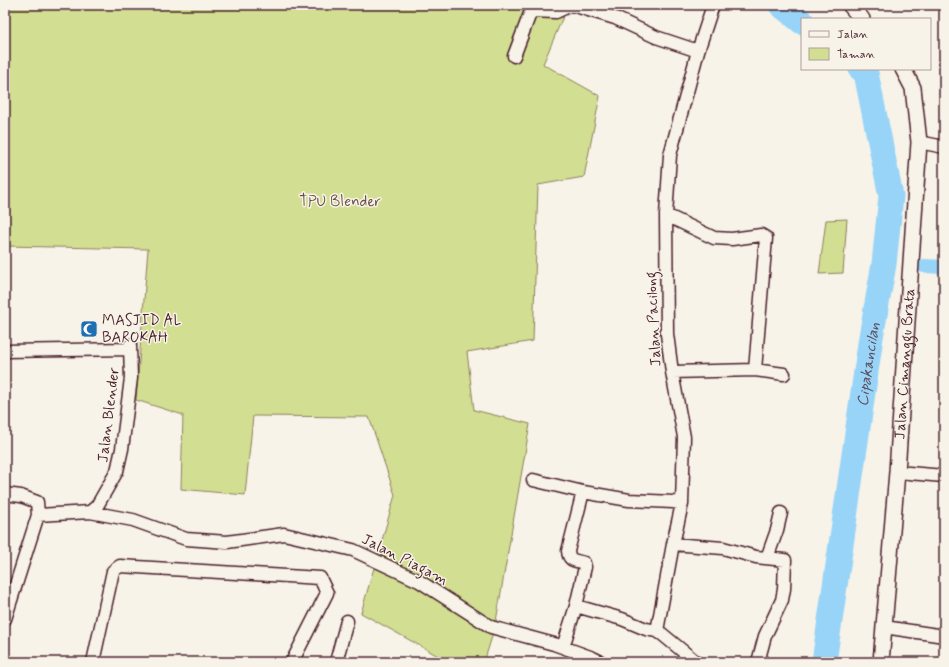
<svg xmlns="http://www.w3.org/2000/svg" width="949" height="667" font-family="Mynerve,sans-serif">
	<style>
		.green { fill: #d2de91; stroke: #8e7e5e }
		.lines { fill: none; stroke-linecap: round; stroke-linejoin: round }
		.canal { stroke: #97d4f8; stroke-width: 14 }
		.river { stroke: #97d4f8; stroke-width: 25 }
		.minor-casing { stroke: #4a1f2b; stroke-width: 15 }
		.tertiary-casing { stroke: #4a1f2b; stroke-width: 18 }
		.minor { stroke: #f7f3e8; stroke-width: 12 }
		.tertiary { stroke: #f7f3e8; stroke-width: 15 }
		.labels { text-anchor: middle; stroke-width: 3; stroke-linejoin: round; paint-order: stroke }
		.park-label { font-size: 15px; fill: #6c4f44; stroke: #f7f3e8 }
		.street-label { font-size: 15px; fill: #4a1f2b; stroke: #f7f3e8 }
		.poi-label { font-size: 15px; fill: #4a1f2b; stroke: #f7f3e8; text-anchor: start }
		.water-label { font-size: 16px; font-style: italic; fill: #5d4c5e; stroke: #f7f3e8 }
	</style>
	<rect width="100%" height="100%" fill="#f7f3e8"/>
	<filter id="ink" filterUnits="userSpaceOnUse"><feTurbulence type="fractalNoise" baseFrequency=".025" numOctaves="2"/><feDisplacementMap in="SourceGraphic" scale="8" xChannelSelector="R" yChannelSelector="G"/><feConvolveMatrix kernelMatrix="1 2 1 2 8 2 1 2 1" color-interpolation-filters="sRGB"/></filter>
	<g filter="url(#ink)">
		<path class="green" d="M5 5H568L543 64 600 96 584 177 538 185 533 341 467 352 474 410 530 424 495 627 484 662H449L361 613 395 495 369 417 253 416 245 495 181 489 183 415 136 400 148 249 5 246Z
			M847 219 843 273 819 274 826 220Z"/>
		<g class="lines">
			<path class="canal" d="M924 266 944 267"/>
			<g class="river">
				<path d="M781 5 802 22"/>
				<path id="s1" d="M824 662 871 337 884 264 891 196 866 73 861 69"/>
			</g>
			<g class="minor-casing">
				<path id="minor" d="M572 5 615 18 656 37 698 51
					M514 56 531 11 556 12 571 5
					M919 142 944 147
					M666 215 714 238 732 239 761 235 766 238 755 370
					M5 351 129 349
					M672 372 755 370 784 374
					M897 472 944 476
					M533 480 583 492 629 500 673 502 682 504
					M5 494 21 496 37 502 38 515
					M90 512 97 506 117 471 122 449 131 378 130 345
					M673 544 723 548 756 557 785 560 784 589 782 600 765 636 758 662
					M767 558 777 530 781 513
					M576 606 622 619 646 629 657 631
					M5 619 38 515 90 512 133 520 186 539 227 542 284 534 353 550 419 581 491 627 554 644 593 658 601 662
					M884 627 944 636
					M563 647 576 606 585 567 584 563C575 560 569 562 568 551L583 492
					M93 662 113 571 120 566 320 578 327 593 292 662
					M336 662 347 621
					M696 662 662 634 657 631 673 544 682 504 684 437 672 372 667 334 666 215 670 155 698 51 713 5"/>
			</g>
			<g class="tertiary-casing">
				<g id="tertiary">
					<path d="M850 5 862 19"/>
					<path id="s2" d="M881 662 897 472 919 142 913 88 903 69"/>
				</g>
			</g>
			<use href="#minor" class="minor"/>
			<use href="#tertiary" class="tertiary"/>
		</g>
	</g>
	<defs>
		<g id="mosque-square" transform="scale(0.9)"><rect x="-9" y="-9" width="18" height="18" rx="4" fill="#1f6fb2" stroke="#f7f3e8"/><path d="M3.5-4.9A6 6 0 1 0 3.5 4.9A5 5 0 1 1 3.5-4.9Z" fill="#fff"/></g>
	</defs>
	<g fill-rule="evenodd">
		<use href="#mosque-square" x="89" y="329"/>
	</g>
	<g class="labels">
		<g class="park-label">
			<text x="340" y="206">TPU Blender</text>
		</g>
		<g class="street-label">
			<text transform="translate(653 319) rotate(-93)" y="5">Jalan Pacilong</text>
			<text dy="5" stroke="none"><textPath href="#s2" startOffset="299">Jalan Cimanggu Brata</textPath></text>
			<text transform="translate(108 415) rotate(-83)" y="5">Jalan Blender</text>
			<text transform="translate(405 559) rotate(27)" y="5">Jalan Piagam</text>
		</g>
		<g class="poi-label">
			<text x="102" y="325">MASJID AL<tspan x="102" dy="17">BAROKAH</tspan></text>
		</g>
		<g class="water-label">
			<text dy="6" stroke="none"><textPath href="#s1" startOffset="301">Cipakancilan</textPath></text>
		</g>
	</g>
	<rect width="949" height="667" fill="none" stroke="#f7f3e8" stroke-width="20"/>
	<rect x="10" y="10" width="929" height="647" fill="none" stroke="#4a1f2b" stroke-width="1.5" filter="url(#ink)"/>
	<rect x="801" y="18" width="130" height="52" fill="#f7f3e8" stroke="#b29e9c"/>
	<rect x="809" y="31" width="20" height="6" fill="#f7f3e8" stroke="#b29e9c"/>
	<text x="837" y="38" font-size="12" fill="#4a1f2b">Jalan</text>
	<rect x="809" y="48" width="20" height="12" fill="#d2de91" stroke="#b29e9c"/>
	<text x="837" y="58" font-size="12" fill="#4a1f2b">Taman</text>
</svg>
